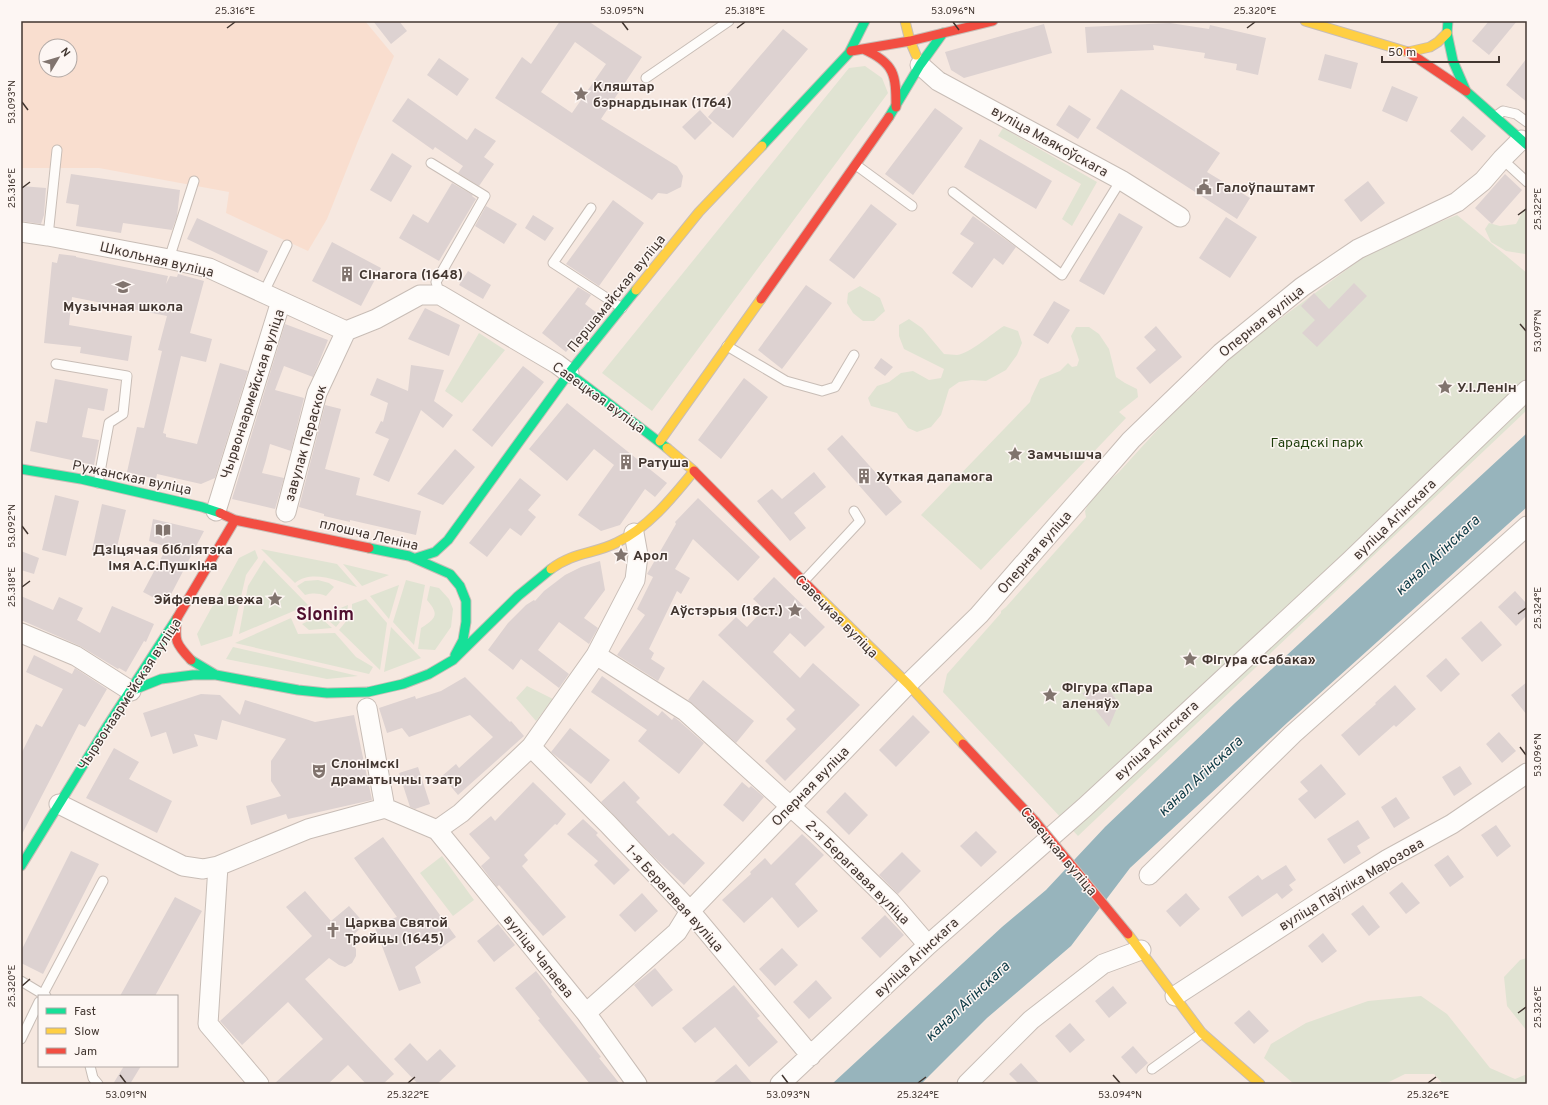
<svg xmlns="http://www.w3.org/2000/svg" width="1548" height="1105" font-family="Overpass,sans-serif">
	<style>
		.built { fill: #f9decf; fill-rule: evenodd }
		.green { fill: #e0e3d2 }
		.water { fill: #97b4bc }
		.building { fill: #ddd2d1; fill-rule: evenodd }
		.lines { fill: none; stroke-linecap: round; stroke-linejoin: round }
		.lane-casing { stroke: #c8bdb6; stroke-width: 11 }
		.street-casing { stroke: #c8bdb6; stroke-width: 21 }
		.fast-casing { stroke: #c8bdb6; stroke-width: 11 }
		.slow-casing { stroke: #c8bdb6; stroke-width: 11 }
		.jam-casing { stroke: #c8bdb6; stroke-width: 11 }
		.lane { stroke: #fefcfa; stroke-width: 9 }
		.street { stroke: #fefcfa; stroke-width: 19 }
		.fast { stroke: #16e098; stroke-width: 9 }
		.slow { stroke: #ffcf43; stroke-width: 9 }
		.jam { stroke: #f24e42; stroke-width: 9 }
		.jam-bridge-casing { stroke: #c8bdb6; stroke-width: 11; stroke-linecap: butt }
		.jam-bridge { stroke: #f24e42; stroke-width: 9 }
		.ticks { fill: none; stroke: #423630; stroke-width: 1.5 }
		.labels { text-anchor: middle; stroke-width: 3; stroke-linejoin: round; paint-order: stroke }
		.poi-label { font-size: 14px; font-weight: bold; fill: #423630; stroke: #fdf6f3; text-anchor: start }
		.street-label { font-size: 14px; fill: #423630; stroke: #fdf6f3 }
		.park-label { font-size: 14px; fill: #1e3e0a; stroke: #fdf6f3 }
		.water-label { font-size: 15px; font-style: italic; fill: #0d3a46; stroke: #fdf6f3 }
		.district-label { font-size: 18px; font-weight: bold; fill: #4f0e2e; stroke: #fdf6f3 }
		.neatline { fill: none; stroke: #423630; stroke-width: 1.5 }
		.ticks-label { font-size: 10px; text-anchor: middle; fill: #423630 }
	</style>
	<rect width="100%" height="100%" fill="#f6e8e0"/>
	<path class="built" d="M21 21H365L394 56 358 141 327 219 308 251 226 213 229 192 99 168H21ZM46 46H70V70H46Z"/>
	<path class="green" d="M865 66 882 78 888 93 652 411 602 373 849 68Z
		M1003 128 1097 182 1072 226 1062 219 1081 184 998 136Z
		M1527 200V256L1525 254 1506 251 1491 242 1485 229 1489 223 1500 226 1516 224 1527 204Z
		M1457 215 1527 273V410L1078 836 943 692 947 674 1001 613V611L1006 607 1086 517 1085 511 1092 496 1119 472 1190 394 1198 391 1231 355 1376 248Z
		M860 286 880 298 885 311 874 321H863L853 313 847 303 848 293Z
		M909 319 922 328 944 354C948 354 953 355 957 355 971 353 991 334 1004 326L1018 331 1022 343 1017 355 1006 370 986 381 972 380 959 382 949 389 941 415 931 427 917 432 908 428 897 413 871 406 868 398 877 386 889 382 901 373 913 371 929 380 941 378 944 369 904 349 899 336V325Z
		M1076 327H1089L1099 334 1109 349 1116 377 1125 383 1137 389 1138 397 1119 412 1126 418 981 570 921 515 1030 402 1031 398 1040 379 1060 371 1068 363 1072 367 1077 366 1079 360 1071 336Z
		M479 333 505 350 462 403 445 391Z
		M261 549 337 564 357 587C338 581 312 569 295 583Z
		M255 550 258 558 246 575 232 636 201 646 197 634 239 558Z
		M264 560 308 605 239 634 248 586Z
		M343 564 389 575 362 586Z
		M318 580 329 583 334 587 326 596C318 593 313 593 305 595L297 586 305 581Z
		M406 580 425 585 414 645 393 622Z
		M399 585 389 619 370 596Z
		M430 586 439 588 449 599 453 609 451 627 435 650 418 649 421 628C437 618 439 614 427 600Z
		M366 599 387 623 380 670 339 630 352 614V604Z
		M348 605 347 613 336 627 328 620 332 616 333 611Z
		M319 616 332 628 309 630 302 624Z
		M291 618 298 634 335 633 356 657 373 667 369 674 235 643Z
		M391 627 421 658 384 672Z
		M233 647 358 676 327 679 226 659Z
		M527 686 553 699 536 721 516 698Z
		M442 856 474 900 453 916 420 873Z
		M1527 958V1031L1507 1006 1504 977 1520 960Z
		M1421 996 1447 1014 1490 1068 1515 1079 1527 1074V1084H1443L1434 1074H1405L1385 1084H1294L1264 1058 1271 1044 1306 1023 1368 1001Z"/>
	<path class="water" d="M1527 433V507L1287 723 1130 868 1071 946 987 1018 921 1084H832L1002 927 1046 890 1105 827 1235 703Z"/>
	<path class="building" d="M373 21H399L407 31 391 44Z
		M560 21H588L642 57 601 119 677 166 683 176 681 187 667 194 658 193 652 200 495 98 522 57 531 64ZM575 42 606 64 572 113 541 92Z
		M1489 21H1517L1489 55 1472 41Z
		M1170 23 1209 29 1210 25 1266 38 1258 75 1236 70 1237 64 1204 58 1205 53 1153 45 1154 50 1087 53 1085 27Z
		M1044 24 1052 53 964 78 951 70 945 52Z
		M783 29 808 49 733 138 708 117Z
		M1325 54 1358 63 1351 89 1318 80Z
		M439 58 469 79 457 96 427 75Z
		M1527 58V102L1506 85Z
		M1392 86 1418 97 1407 122 1382 111Z
		M1121 89 1220 153 1207 172 1250 198 1237 219 1096 128Z
		M408 98 467 140 475 128 496 141 484 157 494 164 479 186 458 173 463 166 435 147 433 150 392 121Z
		M1069 105 1091 119 1078 139 1056 125Z
		M935 108 963 128 913 195 885 174Z
		M700 110 712 123 695 140 682 127Z
		M1463 116 1486 136 1472 151 1450 131Z
		M980 139 1052 181 1036 209 964 167Z
		M392 153 412 166 391 202 370 190Z
		M71 174 180 190 177 216 172 230 123 223 121 233 76 226 79 205 66 203Z
		M1505 174 1522 190 1492 224 1475 208Z
		M1368 181 1385 203 1361 222 1344 200Z
		M452 183 473 195 472 196 476 199 439 261 399 238 413 214 428 223Z
		M21 186 46 188 44 215 41 224 21 221Z
		M613 200 644 223 599 286 566 264Z
		M871 204 897 224 854 279 829 260Z
		M486 206 517 224 504 244 475 226Z
		M1119 213 1143 227 1104 295 1079 281Z
		M533 215 554 228 545 241 525 228Z
		M973 216 1016 247 1003 265 994 258 972 288 952 273 974 243 960 234Z
		M1226 217 1257 237 1230 278 1199 258Z
		M197 218 268 251 258 273 187 239Z
		M332 242 381 268 361 306 312 281Z
		M59 254 76 256V257L168 276 166 284 170 276 177 277 178 274 204 281 190 333 212 339 206 362 181 356 163 433 166 434V437L197 444 220 363 248 371 215 478 201 484 157 474 156 479 127 472 137 427 144 428 162 351 158 350 167 316 72 297 69 325 132 336 128 361 80 353 81 347 44 343 52 262 57 263Z
		M468 271 491 285 483 299 459 285Z
		M1354 283 1367 296 1317 347 1302 333 1315 320 1301 306 1314 293 1329 309Z
		M806 285 832 303 782 369 758 350Z
		M578 287 591 295 585 304 597 313 566 352 542 333Z
		M1054 301 1070 310 1048 344 1033 335Z
		M425 308 460 325 449 356 408 339Z
		M285 324 328 340 313 377 284 366 275 390 304 398 291 451 270 444 266 460 262 473 284 478 275 509 232 499Z
		M1156 326 1182 357 1150 384 1136 368 1156 350 1144 337Z
		M881 358 893 367 885 376 874 368Z
		M411 365 444 370 434 401 453 415 443 428 421 410 389 482 373 475 389 439 375 433 381 421 383 422 388 403 370 395 377 378 408 391Z
		M523 366 544 382 492 447 472 430Z
		M744 378 768 397 721 459 698 440Z
		M55 379 108 389 104 411 88 408 82 437 99 440 94 465 30 451 36 421 47 423Z
		M567 403 667 483 655 497 645 489 620 525 601 531 578 515 614 465 594 449 567 481 529 449Z
		M325 405 341 409 325 469 360 478 356 495 421 511 416 535 350 520V522L324 516V514L299 507Z
		M842 435 902 502 886 516 827 449Z
		M455 449 475 467 443 505 417 494Z
		M814 472 826 487 794 513 806 528 790 541 757 501 772 489 782 499Z
		M520 478 541 495 528 510 536 517 521 536 510 528 487 557 469 543Z
		M55 495 79 501 66 556 42 550Z
		M698 498 760 557 738 581 693 539 675 569 690 578 681 594 677 591 649 649 654 653 651 659 665 668 658 681 617 655 645 615 637 609 653 577 647 574 676 524 675 522Z
		M102 504 126 510 115 555 92 550Z
		M153 519 204 531 166 604 143 592 167 547 149 541Z
		M21 551 39 558 34 574 21 570Z
		M600 561 605 590 584 618 598 628 589 644 559 622 538 650 569 674 559 688 521 659 513 670 488 650 508 623 526 605 534 600 535 601 544 591 565 575 581 567Z
		M774 577 825 627 805 647 790 633 773 652 800 678 813 663 860 705 785 781 765 761 796 729 786 719 795 710 718 635 736 617 747 627 764 609 753 599Z
		M1515 591 1527 604V615L1516 626 1498 607Z
		M21 596 53 610 59 597 83 608 77 620 100 633 112 606 154 624 146 642 144 641 126 672 119 668 118 669 80 646 21 620Z
		M1481 621 1502 645 1482 662 1461 638Z
		M34 655 72 674 75 668 107 689 85 727 79 724 21 836V754L36 724 42 727 63 689 26 672Z
		M1446 658 1460 674 1441 692 1426 676Z
		M602 676 658 716 662 711 672 720 674 717 678 720 704 743 679 774 638 741 647 730 591 692Z
		M465 677 510 722 511 721 524 736 458 795 442 776 456 764 459 768 493 737 470 715 409 737 402 728 387 733 379 708 415 696 416 699 441 691Z
		M703 680 754 721 736 743 688 700Z
		M1527 682V715L1511 695Z
		M1395 685 1416 709 1396 727 1394 725 1359 756 1341 735 1376 704 1375 703Z
		M1109 690 1119 703 1109 727 1082 693Z
		M201 694 220 695 240 715 245 700 315 722 354 715 372 800 288 819 286 814 251 825 246 806 281 796 271 781V761L286 739 222 720 217 740 194 734 198 746 173 754 166 732 151 737 143 713Z
		M913 715 930 732 896 767 879 750Z
		M570 728 610 760 591 784 551 752Z
		M1499 732 1516 751 1502 763 1486 744Z
		M114 748 139 762 129 779 172 801 157 833 86 798Z
		M1321 764 1346 794 1315 819 1298 799 1308 791 1300 782Z
		M1460 766 1472 784 1454 796 1442 777Z
		M418 767 430 804 415 809 410 807 399 773Z
		M624 781 640 798 636 802 669 836 673 833 705 863 684 885 654 857 601 802Z
		M533 782 566 814 557 825 555 824 524 855 528 860 522 866 566 917 543 936 499 885 497 887 481 866 490 858 469 834 491 816 495 821Z
		M742 782 749 788 751 786 764 797 743 822 723 805Z
		M845 792 868 815 849 835 826 812Z
		M1396 797 1410 818 1394 828 1381 807Z
		M583 819 598 833 596 835 630 870 614 885 594 865 598 861 567 834Z
		M1358 820 1370 838 1357 846 1361 853 1344 864 1327 839Z
		M1496 825 1511 846 1497 857 1481 835Z
		M976 831 997 852 981 867 960 846Z
		M802 834 824 855 795 884 818 911 798 928 772 897 744 923 722 900 751 874 750 872 765 858 771 865Z
		M383 837 456 937 415 967 421 983 399 991 374 925 397 917 354 858Z
		M71 851 99 864 43 974 21 963V951Z
		M902 852 921 871 898 894 879 875Z
		M1448 855 1464 877 1450 887 1434 865Z
		M1286 865 1296 880 1289 885 1293 890 1282 899 1277 893 1242 917 1228 897 1258 875 1262 880Z
		M1402 882 1420 903 1406 914 1389 893Z
		M305 891 331 921 349 906 365 924 349 939 356 949V956L352 963 345 967 339 965 329 958 305 979 394 1074 383 1084H366L348 1065 328 1084H274L323 1039 288 1002 242 1045 220 1021 312 936 286 907Z
		M642 893 658 911 635 932 619 915Z
		M1186 893 1200 909 1180 927 1166 911Z
		M175 897 202 911 155 996H120Z
		M1363 905 1380 927 1369 936 1351 914Z
		M885 915 904 935 880 958 861 938Z
		M498 924 515 945 494 962 477 941Z
		M1323 933 1337 951 1322 963 1308 946Z
		M782 948 798 965 775 986 759 969Z
		M655 968 673 990 652 1007 634 985Z
		M536 971 552 992 551 994 601 1057 599 1058 620 1084H590L538 1020 540 1019 515 988Z
		M816 980 832 998 809 1019 793 1002Z
		M734 985 760 1016 757 1018 778 1042 749 1067 715 1027 695 1043 682 1028Z
		M1113 986 1127 1003 1109 1018 1095 1001Z
		M1249 1010 1269 1031 1254 1044 1234 1023Z
		M1070 1023 1085 1040 1070 1053 1055 1036Z
		M410 1043 427 1061 440 1049 456 1066 437 1084H418L394 1059Z
		M1133 1046 1148 1063 1136 1074 1121 1057Z
		M1021 1063 1040 1084H1019L1009 1074Z
		M736 1064 753 1084H712Z
		M124 1066H141L130 1084H113Z"/>
	<g class="lines">
		<g class="lane-casing">
			<path id="lane" d="M646 78 729 21
				M1496 116 1503 111 1516 114 1527 122
				M1502 159 1527 182
				M431 163 485 196 436 282 440 295
				M856 165 912 206
				M953 192 1062 275 1121 180
				M591 208 553 263 622 308
				M48 236 57 150
				M169 259 194 181
				M263 294 287 245
				M727 346 786 381 822 391 835 387 854 355
				M56 364 127 376 123 414 109 423 98 483
				M803 582 860 521 854 511
				M21 981 46 996
				M42 996 103 881
				M21 1039 39 1002
				M90 1066 93 1078 98 1084
				M1152 1069 1202 1033"/>
		</g>
		<g class="street-casing">
			<path id="street" d="M920 65 938 81 1121 180 1180 217
				M21 232 48 236 169 259 209 268 346 331 376 319 420 295H440L557 364 569 373
				M216 511 281 301
				M286 512 317 393 346 331
				M21 633 76 656 131 691
				M596 655 685 711 821 834 890 901 928 945
				M367 708 385 808
				M531 747 608 824 690 911 811 1056
				M59 804 183 866 203 869 218 866 308 829 385 808 437 830 461 813 531 747 596 655 635 580 638 555 634 533
				M437 830 586 1013 637 1084
				M218 866 208 1024 259 1084
				M1149 875 1293 734 1527 526
				M1175 996 1324 899 1388 859 1452 824 1527 773
				M586 1013 677 932 690 911 908 684 979 615 1131 440 1221 353 1302 287 1358 249 1457 202 1483 181 1502 159 1521 140
				M780 1084 928 945 1085 807 1350 561 1527 390
				M967 1084 1031 1020 1103 964 1141 950"/>
		</g>
		<g class="fast-casing">
			<path id="fast" d="M1448 21 1447 33 1453 61 1466 91 1527 145
				M889 117 920 65 943 33
				M762 146 849 53 865 21
				M569 373 667 448
				M21 469 81 479 202 507 220 513
				M369 548 409 556 450 574 460 586 466 601V622L463 640 455 655
				M416 558 435 552 448 540 569 373 636 290
				M191 660 216 675 298 690 327 693 368 692 403 684 429 674 453 660 518 596 551 569
				M131 691 161 679 193 675H216
				M21 866 106 728 177 618"/>
		</g>
		<g class="slow-casing">
			<path id="slow" d="M905 21 910 41 916 55
				M1305 21 1408 52 1430 47 1438 42 1447 33
				M636 290 699 212 762 146
				M660 441 761 299
				M551 569C573 552 594 554 616 543 648 528 672 498 694 471L667 448
				M817 595 908 684 963 744
				M1128 934 1202 1033 1260 1084"/>
		</g>
		<g class="jam-casing">
			<path id="jam" d="M863 49C895 63 896 75 896 107
				M851 51 910 41 993 21
				M1408 52 1466 91
				M761 299 889 117
				M694 471 817 595
				M220 513 235 520 369 548
				M191 660C176 644 174 641 177 618L235 520
				M963 744 1035 821"/>
		</g>
		<use href="#lane" class="lane"/>
		<use href="#street" class="street"/>
		<use href="#fast" class="fast"/>
		<use href="#slow" class="slow"/>
		<use href="#jam" class="jam"/>
		<g class="jam-bridge-casing">
			<path id="jam-bridge" d="M1035 821 1128 934"/>
		</g>
		<use href="#jam-bridge" class="jam-bridge"/>
	</g>
	<path class="ticks" d="M622 22 628 30M953 22 959 30M227 28 235 22M737 28 745 22M1247 28 1255 22M22 102 28 110M22 188 30 182M1518 215 1526 209M1520 324 1526 331M22 526 28 534M22 587 30 581M1518 614 1526 608M1520 747 1526 755M22 986 30 979M1518 1013 1526 1007M120 1075 126 1083M782 1075 788 1083M1113 1075 1120 1083M408 1083 415 1077M918 1083 926 1077M1428 1083 1436 1077"/>
	<defs>
		<g id="sight-bare" transform="scale(1.2)"><path d="M0-6L1.8-2.2L6-1.7L2.9 1.2L3.7 5.4L0 3.3L-3.7 5.4L-2.9 1.2L-6-1.7L-1.8-2.2Z" fill="#81746e" stroke="#fdf6f3" stroke-width="2.5" paint-order="stroke"/></g>
		<g id="civic-bare" transform="scale(1.2)"><path d="M-.6-6.5H3V-4.5H.6V-3L4-1V1h2V6H-6V1h2V-1L-.6-3ZM-1.2 2.5V6h2.4V2.5Z" fill="#81746e" stroke="#fdf6f3" stroke-width="2.5" paint-order="stroke"/></g>
		<g id="building-bare" transform="scale(1.2)"><path d="M-4-6H4V6H1V3H-1V6H-4ZM-2.5-4.3h1.7v1.8h-1.7ZM.8-4.3h1.7v1.8H.8ZM-2.5-1h1.7V.8h-1.7ZM.8-1h1.7V.8H.8Z" fill="#81746e" stroke="#fdf6f3" stroke-width="2.5" paint-order="stroke"/></g>
		<g id="school-bare" transform="scale(1.2)"><path d="M0-5L7-2L0 1L-7-2ZM-4 1L0 2.5L4 1V4Q0 6-4 4Z" fill="#81746e" stroke="#fdf6f3" stroke-width="2.5" paint-order="stroke"/></g>
		<g id="library-bare" transform="scale(1.2)"><path d="M-6-4Q-3-5.5-.7-3.5V5Q-3 3-6 4ZM6-4Q3-5.5 .7-3.5V5Q3 3 6 4Z" fill="#81746e" stroke="#fdf6f3" stroke-width="2.5" paint-order="stroke"/></g>
		<g id="theatre-bare" transform="scale(1.2)"><path d="M-5-5.5Q0-4 5-5.5V0Q5 5 0 6Q-5 5-5 0ZM-3.3-2.5H-1v1.5H-3.3ZM1-2.5H3.3v1.5H1ZM-2.8 1Q0 5.5 2.8 1Z" fill="#81746e" stroke="#fdf6f3" stroke-width="2.5" paint-order="stroke"/></g>
		<g id="church-bare" transform="scale(1.2)"><path d="M-1.2-6h2.4v3.5h3.3v2.4h-3.3V6h-2.4V-.1h-3.3v-2.4h3.3Z" fill="#81746e" stroke="#fdf6f3" stroke-width="2.5" paint-order="stroke"/></g>
	</defs>
	<g fill-rule="evenodd">
		<use href="#sight-bare" x="581" y="94"/>
		<use href="#civic-bare" x="1204" y="187"/>
		<use href="#building-bare" x="347" y="274"/>
		<use href="#school-bare" x="123" y="287"/>
		<use href="#sight-bare" x="1445" y="387"/>
		<use href="#sight-bare" x="1015" y="454"/>
		<use href="#building-bare" x="626" y="462"/>
		<use href="#building-bare" x="864" y="476"/>
		<use href="#library-bare" x="163" y="530"/>
		<use href="#sight-bare" x="621" y="555"/>
		<use href="#sight-bare" x="275" y="599"/>
		<use href="#sight-bare" x="795" y="610"/>
		<use href="#sight-bare" x="1190" y="659"/>
		<use href="#sight-bare" x="1050" y="695"/>
		<use href="#theatre-bare" x="319" y="771"/>
		<use href="#church-bare" x="333" y="930"/>
	</g>
	<g class="labels">
		<g class="poi-label">
			<text x="593" y="91">Кляштар<tspan x="593" dy="16">бэрнардынак (1764)</tspan></text>
			<text x="1216" y="192">Галоўпаштамт</text>
			<text x="359" y="279">Сінагога (1648)</text>
			<text x="123" y="311" text-anchor="middle">Музычная школа</text>
			<text x="1457" y="392">У.І.Ленін</text>
			<text x="1027" y="459">Замчышча</text>
			<text x="638" y="467">Ратуша</text>
			<text x="876" y="481">Хуткая дапамога</text>
			<text x="163" y="554" text-anchor="middle">Дзіцячая бібліятэка<tspan x="163" dy="16">імя А.С.Пушкіна</tspan></text>
			<text x="633" y="560">Арол</text>
			<text x="263" y="604" text-anchor="end">Эйфелева вежа</text>
			<text x="783" y="615" text-anchor="end">Аўстэрыя (18ст.)</text>
			<text x="1202" y="664">Фігура «Сабака»</text>
			<text x="1062" y="692">Фігура «Пара<tspan x="1062" dy="16">аленяў»</tspan></text>
			<text x="331" y="768">Слонімскі<tspan x="331" dy="16">драматычны тэатр</tspan></text>
			<text x="345" y="927">Царква Святой<tspan x="345" dy="16">Тройцы (1645)</tspan></text>
		</g>
		<g class="street-label">
			<text transform="translate(1050 141) rotate(29)" y="5">вуліца Маякоўскага</text>
			<text transform="translate(157 259) rotate(13)" y="5">Школьная вуліца</text>
			<text transform="translate(616 293) rotate(-51)" y="5">Першамайская вуліца</text>
			<text transform="translate(1261 321) rotate(-39)" y="5">Оперная вуліца</text>
			<text transform="translate(252 394) rotate(-72)" y="5">Чырвонаармейская вуліца</text>
			<text transform="translate(599 397) rotate(36)" y="5">Савецкая вуліца</text>
			<text transform="translate(305 443) rotate(-74)" y="5">завулак Пераскок</text>
			<text transform="translate(132 477) rotate(12)" y="5">Ружанская вуліца</text>
			<text transform="translate(1394 519) rotate(-44)" y="5">вуліца Агінскага</text>
			<text transform="translate(369 534) rotate(13)" y="5">плошча Леніна</text>
			<text transform="translate(1034 552) rotate(-49)" y="5">Оперная вуліца</text>
			<text transform="translate(837 616) rotate(45)" y="5">Савецкая вуліца</text>
			<text transform="translate(129 694) rotate(-57)" y="5">Чырвонаармейская вуліца</text>
			<text transform="translate(1156 740) rotate(-43)" y="5">вуліца Агінскага</text>
			<text transform="translate(810 786) rotate(-46)" y="5">Оперная вуліца</text>
			<text transform="translate(1059 851) rotate(50)" y="5">Савецкая вуліца</text>
			<text transform="translate(858 872) rotate(45)" y="5">2-я Берагавая вуліца</text>
			<text transform="translate(1351 884) rotate(-31)" y="5">вуліца Паўліка Марозова</text>
			<text transform="translate(675 898) rotate(48)" y="5">1-я Берагавая вуліца</text>
			<text transform="translate(539 956) rotate(51)" y="5">вуліца Чапаева</text>
			<text transform="translate(916 957) rotate(-43)" y="5">вуліца Агінскага</text>
		</g>
		<g class="park-label">
			<text x="1317" y="447">Гарадскі парк</text>
		</g>
		<g class="water-label">
			<text transform="translate(1437 555) rotate(-43)" y="5">канал Агінскага</text>
			<text transform="translate(1200 776) rotate(-43)" y="5">канал Агінскага</text>
			<text transform="translate(967 1001) rotate(-43)" y="5">канал Агінскага</text>
		</g>
		<g class="district-label">
			<text x="325" y="620">Slonim</text>
		</g>
	</g>
	<rect width="1548" height="1105" fill="none" stroke="#fdf6f3" stroke-width="44"/>
	<rect x="38" y="995" width="140" height="72" fill="#fdf6f3" stroke="#b2a9a5"/>
	<rect x="46" y="1008" width="20" height="6" fill="#16e098" stroke="#b2a9a5"/>
	<text x="74" y="1015" font-size="12" fill="#423630">Fast</text>
	<rect x="46" y="1028" width="20" height="6" fill="#ffcf43" stroke="#b2a9a5"/>
	<text x="74" y="1035" font-size="12" fill="#423630">Slow</text>
	<rect x="46" y="1048" width="20" height="6" fill="#f24e42" stroke="#b2a9a5"/>
	<text x="74" y="1055" font-size="12" fill="#423630">Jam</text>
	<g transform="translate(58 58) rotate(52)"><circle r="19" fill="#fdf6f3" stroke="#b2a9a5"/>
	<path d="M0-3L7 15L0 10L-7 15Z" fill="#81746e"/>
	<text y="-6" font-size="11" font-weight="bold" text-anchor="middle" fill="#423630">N</text>
	</g>
	<path d="M1382 56v6h117v-6" fill="none" stroke="#423630" stroke-width="2"/>
	<text x="1388" y="56" font-size="12" fill="#423630" stroke="#fdf6f3" stroke-width="3" paint-order="stroke">50 m</text>
	<rect x="22" y="22" width="1504" height="1061" class="neatline"/>
	<g class="ticks-label">
		<text x="235" y="14">25.316°E</text>
		<text x="622" y="14">53.095°N</text>
		<text x="745" y="14">25.318°E</text>
		<text x="953" y="14">53.096°N</text>
		<text x="1255" y="14">25.320°E</text>
		<text transform="translate(11 102) rotate(-90)" y="4">53.093°N</text>
		<text transform="translate(11 188) rotate(-90)" y="4">25.316°E</text>
		<text transform="translate(1537 209) rotate(-90)" y="4">25.322°E</text>
		<text transform="translate(1537 331) rotate(-90)" y="4">53.097°N</text>
		<text transform="translate(11 526) rotate(-90)" y="4">53.092°N</text>
		<text transform="translate(11 587) rotate(-90)" y="4">25.318°E</text>
		<text transform="translate(1537 608) rotate(-90)" y="4">25.324°E</text>
		<text transform="translate(1537 755) rotate(-90)" y="4">53.096°N</text>
		<text transform="translate(11 986) rotate(-90)" y="4">25.320°E</text>
		<text transform="translate(1537 1007) rotate(-90)" y="4">25.326°E</text>
		<text x="126" y="1098">53.091°N</text>
		<text x="408" y="1098">25.322°E</text>
		<text x="788" y="1098">53.093°N</text>
		<text x="918" y="1098">25.324°E</text>
		<text x="1120" y="1098">53.094°N</text>
		<text x="1428" y="1098">25.326°E</text>
	</g>
</svg>
